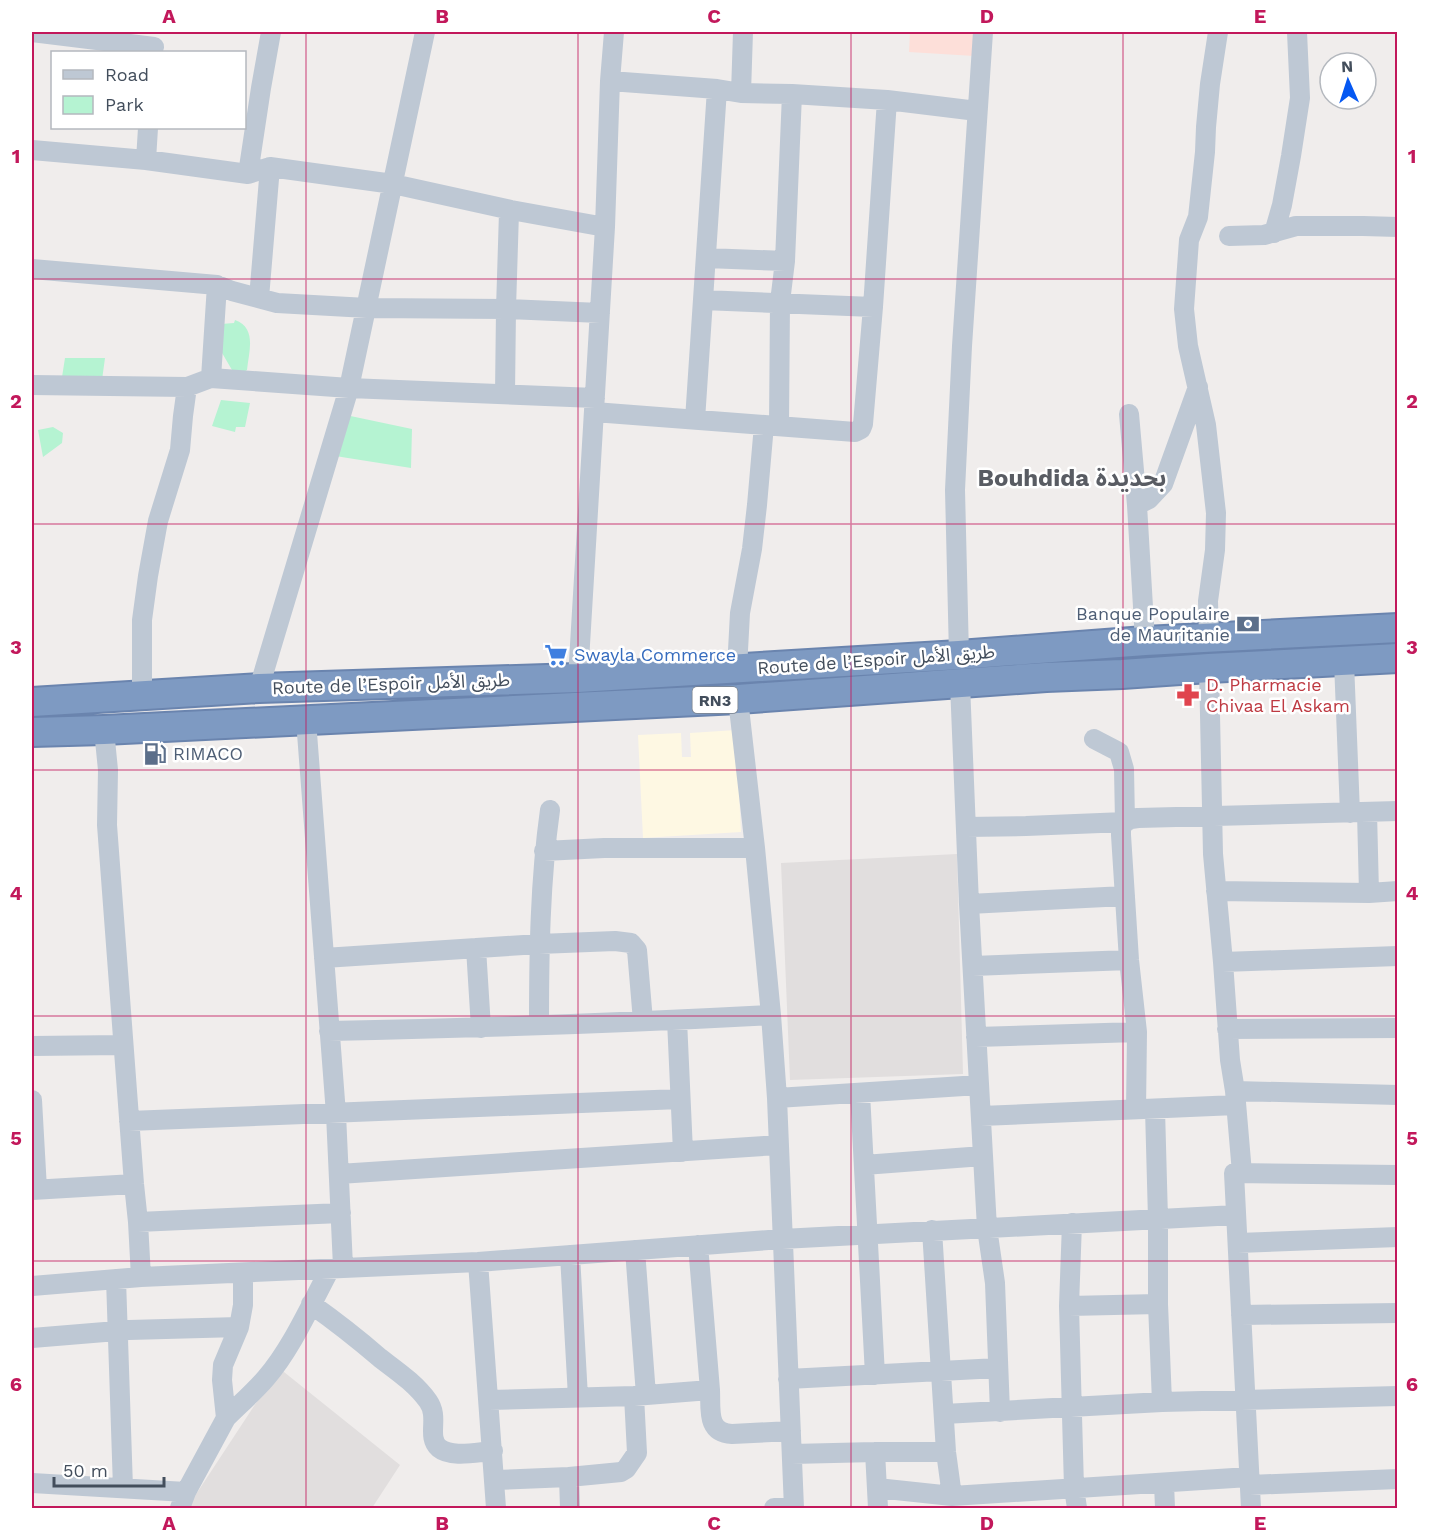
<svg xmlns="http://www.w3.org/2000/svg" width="1429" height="1540" font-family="'Work Sans','Noto Sans Arabic',sans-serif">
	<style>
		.commercial { fill: #fef8e3 }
		.education { fill: #e1dede }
		.medical { fill: #fddfd9 }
		.green { fill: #b5f3d2 }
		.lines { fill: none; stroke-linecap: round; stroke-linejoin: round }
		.highway-casing { stroke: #6a84ae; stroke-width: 32 }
		.minor { stroke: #bec8d4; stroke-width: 20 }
		.highway { stroke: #7e9ac2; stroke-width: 28 }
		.grid { fill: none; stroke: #c2185b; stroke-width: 1.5; stroke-opacity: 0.55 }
		.labels { text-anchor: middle; stroke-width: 5; stroke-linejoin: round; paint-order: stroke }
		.shield { fill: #fff; stroke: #7b838d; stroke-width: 1.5 }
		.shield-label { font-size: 16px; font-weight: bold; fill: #434e5c }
		.service-label { font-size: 18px; fill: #4e5e75; stroke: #fff; text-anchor: end }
		.shop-label { font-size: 18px; fill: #366cbe; stroke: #fff; text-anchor: start }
		.street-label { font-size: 18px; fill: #434e5c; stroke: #fff }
		.health-label { font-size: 18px; fill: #be3a42; stroke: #fff; text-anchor: start }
		.district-label { font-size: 24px; font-weight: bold; fill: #595c63; stroke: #fff }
		.neatline { fill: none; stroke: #c2185b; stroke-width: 2 }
		.grid-label { font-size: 20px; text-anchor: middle; font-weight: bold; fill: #c2185b }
	</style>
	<rect width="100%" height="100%" fill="#f0edec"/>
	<path class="commercial" d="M736 730 741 832 643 838 638 735 681 733 682 757H691L690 733Z"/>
	<path class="education" d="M957 854 963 1074 790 1080 781 863Z
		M279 1368 400 1465 372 1508H187Z"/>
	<path class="medical" d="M910 32 975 33 974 56 909 52Z"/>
	<path class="green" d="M235 320C257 328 249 351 247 370L240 374 232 370 218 346 221 324 234 323Z
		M65 358H105L102 380 62 377Z
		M221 400 250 403 245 427H236L235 432 212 426Z
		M341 414 412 429 411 468 329 455Z
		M53 427 63 433 62 443 43 457 38 430Z"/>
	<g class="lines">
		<g class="highway-casing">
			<path id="highway" d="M32 702 259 688 578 678 959 655 1145 641 1398 628
				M32 732 104 730 738 699 1046 677 1122 674 1209 668 1398 658"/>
		</g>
		<path class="minor" d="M32 32 154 47
			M610 81 717 89 741 93 792 94 887 100 977 111
			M741 93 743 32
			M32 150 146 160 248 174 270 167 393 184 511 210 605 227
			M146 160 148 128
			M248 174 261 88 271 32
			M1274 233 1282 205 1291 156 1300 98 1297 32
			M1229 236 1264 235 1296 226H1363L1398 227
			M706 258 785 261
			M32 269 217 285 232 291 277 303 367 308 506 309 509 212 511 210
			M259 298 270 167
			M703 300 873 307
			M211 378 217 285
			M32 385 187 387 211 378 349 388 595 398
			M505 394 506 309 600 313
			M594 412 855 432 861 429 863 424 873 307 887 100
			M1129 414 1137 505 1145 641
			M695 420 717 89
			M779 426 780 302 785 261 792 94
			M1137 505 1149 499 1163 484 1198 387
			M1209 637 1208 601 1215 550 1216 513 1206 425 1188 346 1184 309 1189 240 1198 217 1205 152 1206 127 1210 84 1218 32
			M959 655 955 490 962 346 983 32
			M1344 662 1350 813
			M1209 668 1213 854 1223 962 1230 1060 1235 1091 1242 1173
			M737 669 740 613 752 549 757 505 764 425
			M578 678 605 227 610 81 614 32
			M960 684 969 904 987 1228 995 1283 1000 1412
			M259 688 349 388 425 32
			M142 696V620L148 576 158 521 180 450 183 416 187 387
			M738 699 755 848 771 1015 777 1098 794 1508
			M306 720 336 1114 343 1267
			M104 730 108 770 107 825 134 1184 138 1222 141 1277
			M1094 739 1119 752 1124 769 1125 822 1121 828V835L1129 960 1137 1032 1136 1110
			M1367 812 1369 893
			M966 827 1026 826 1125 822 1131 819 1138 818 1398 811
			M544 851 604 848H755
			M1216 891 1369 893 1398 891
			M969 904 1125 896
			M476 948 481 1028
			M324 958 539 944 615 941 631 943 637 950 643 1021
			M1223 962 1398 956
			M973 966 1129 960
			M677 1020 683 1152
			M539 1025C539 953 540 881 550 810
			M1227 1029 1398 1028
			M329 1031C476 1028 624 1023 771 1015
			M976 1037 1137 1032
			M32 1046 123 1045
			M1235 1091 1398 1095
			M860 1093 875 1375
			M777 1098 979 1085
			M32 1100 37 1189
			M1155 1109 1158 1219V1304L1162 1402
			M981 1116 1236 1105
			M129 1121 680 1099
			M864 1165 983 1156
			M339 1174 778 1145
			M32 1190 134 1184
			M138 1222 341 1213
			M1072 1223 1069 1306 1074 1488 1077 1508
			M932 1230 946 1452 952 1496V1508
			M1238 1243 1398 1237
			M635 1250 646 1395
			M570 1255 578 1397
			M478 1262 496 1508
			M116 1279 123 1488
			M32 1286 141 1277 478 1262 782 1239 1236 1215
			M311 1304C335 1321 358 1339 380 1358 397 1371 415 1383 428 1401 440 1418 426 1436 439 1448 451 1458 477 1452 493 1451
			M1069 1306 1158 1304
			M1241 1315 1398 1313
			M239 1327 243 1305V1273
			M32 1338 129 1330 239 1327 223 1365 222 1380 226 1418 186 1492 180 1508
			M788 1379 998 1368
			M710 1390C711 1409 706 1433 732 1434L791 1431
			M489 1400 634 1396 710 1390 698 1245
			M944 1414 1162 1402 1398 1396
			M226 1418C239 1405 254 1392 266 1378 292 1348 311 1304 330 1269
			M875 1452 878 1508
			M792 1454 875 1452H946
			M569 1477 621 1472 626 1469 637 1453 634 1396
			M495 1480 569 1477 570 1508
			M32 1483 186 1492
			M1164 1483 1165 1508
			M1250 1485 1398 1479
			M877 1488 952 1496 1249 1477
			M774 1508H794
			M1251 1508 1234 1173 1398 1175"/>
		<use href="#highway" class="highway"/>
	</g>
	<path class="grid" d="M306 32V1508M578 32V1508M851 32V1508M1123 32V1508M32 279H1398M32 524H1398M32 770H1398M32 1016H1398M32 1261H1398"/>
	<defs>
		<g id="bank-bare" transform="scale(1.8)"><path d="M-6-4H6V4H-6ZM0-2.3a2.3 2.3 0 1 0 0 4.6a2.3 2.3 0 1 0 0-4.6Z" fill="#5c6f8a" stroke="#fff" stroke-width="2.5" paint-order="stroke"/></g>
		<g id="supermarket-bare" transform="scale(1.8)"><path d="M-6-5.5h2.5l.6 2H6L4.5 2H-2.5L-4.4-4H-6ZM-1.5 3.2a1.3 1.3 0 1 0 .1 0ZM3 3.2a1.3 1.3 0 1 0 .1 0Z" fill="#3f7fe0" stroke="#fff" stroke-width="2.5" paint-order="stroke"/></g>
		<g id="pharmacy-bare" transform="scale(1.8)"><path d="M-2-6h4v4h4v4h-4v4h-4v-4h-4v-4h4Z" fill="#e0444e" stroke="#fff" stroke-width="2.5" paint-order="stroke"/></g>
		<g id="fuel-bare" transform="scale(1.8)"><path d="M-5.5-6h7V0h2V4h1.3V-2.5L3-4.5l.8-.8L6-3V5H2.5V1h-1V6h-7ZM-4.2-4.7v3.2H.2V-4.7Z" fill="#5c6f8a" stroke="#fff" stroke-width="2.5" paint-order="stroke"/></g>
	</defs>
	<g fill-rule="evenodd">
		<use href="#bank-bare" x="1248" y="624"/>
		<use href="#supermarket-bare" x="556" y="655"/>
		<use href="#pharmacy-bare" x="1188" y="695"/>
		<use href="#fuel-bare" x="155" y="754"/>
	</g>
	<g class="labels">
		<rect class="shield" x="692.5" y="687" width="45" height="26" rx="4.5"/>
		<g class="shield-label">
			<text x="715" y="706">RN3</text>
		</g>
		<g class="service-label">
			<text x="1230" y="620">Banque Populaire<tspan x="1230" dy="21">de Mauritanie</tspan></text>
			<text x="173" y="760" text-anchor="start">RIMACO</text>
		</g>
		<g class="shop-label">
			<text x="574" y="661">Swayla Commerce</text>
		</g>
		<g class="street-label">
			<text transform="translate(876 660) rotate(-4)" y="6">Route de l’Espoir طريق الأمل</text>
			<text transform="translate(391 684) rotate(-2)" y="6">Route de l’Espoir طريق الأمل</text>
		</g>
		<g class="health-label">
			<text x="1206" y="691">D. Pharmacie<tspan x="1206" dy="21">Chivaa El Askam</tspan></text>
		</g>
		<g class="district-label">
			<text x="1072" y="486">Bouhdida بحديدة</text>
		</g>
	</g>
	<rect width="1429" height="1540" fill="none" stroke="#ffffff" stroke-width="66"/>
	<rect x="51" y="51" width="195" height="78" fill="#ffffff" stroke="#b4b8be" stroke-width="1.5"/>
	<rect x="63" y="70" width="30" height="9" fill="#bec8d4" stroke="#b4b8be" stroke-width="1.5"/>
	<text x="105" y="81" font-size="18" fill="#434e5c">Road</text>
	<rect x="63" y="96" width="30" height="18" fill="#b5f3d2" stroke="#b4b8be" stroke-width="1.5"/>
	<text x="105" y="111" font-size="18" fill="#434e5c">Park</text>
	<g transform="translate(1348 81) rotate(357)"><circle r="28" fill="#ffffff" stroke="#b4b8be" stroke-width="1.5"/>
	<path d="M0-4.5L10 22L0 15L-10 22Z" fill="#0558f2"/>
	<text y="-9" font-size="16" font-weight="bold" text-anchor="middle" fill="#434e5c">N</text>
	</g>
	<path d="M54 1477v9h110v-9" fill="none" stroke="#434e5c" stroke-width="3"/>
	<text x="63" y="1477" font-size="18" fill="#434e5c" stroke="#ffffff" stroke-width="4.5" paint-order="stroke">50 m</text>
	<rect x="33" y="33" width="1363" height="1474" class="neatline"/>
	<g class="grid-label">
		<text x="169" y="23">A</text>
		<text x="442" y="23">B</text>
		<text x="714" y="23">C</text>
		<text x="987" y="23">D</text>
		<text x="1260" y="23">E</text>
		<text x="16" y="163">1</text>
		<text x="1412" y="163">1</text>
		<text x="16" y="408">2</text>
		<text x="1412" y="408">2</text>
		<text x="16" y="654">3</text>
		<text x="1412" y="654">3</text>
		<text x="16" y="900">4</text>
		<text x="1412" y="900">4</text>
		<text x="16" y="1145">5</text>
		<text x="1412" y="1145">5</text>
		<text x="16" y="1391">6</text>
		<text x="1412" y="1391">6</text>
		<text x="169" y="1530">A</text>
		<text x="442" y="1530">B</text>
		<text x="714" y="1530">C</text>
		<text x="987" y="1530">D</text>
		<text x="1260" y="1530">E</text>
	</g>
</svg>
